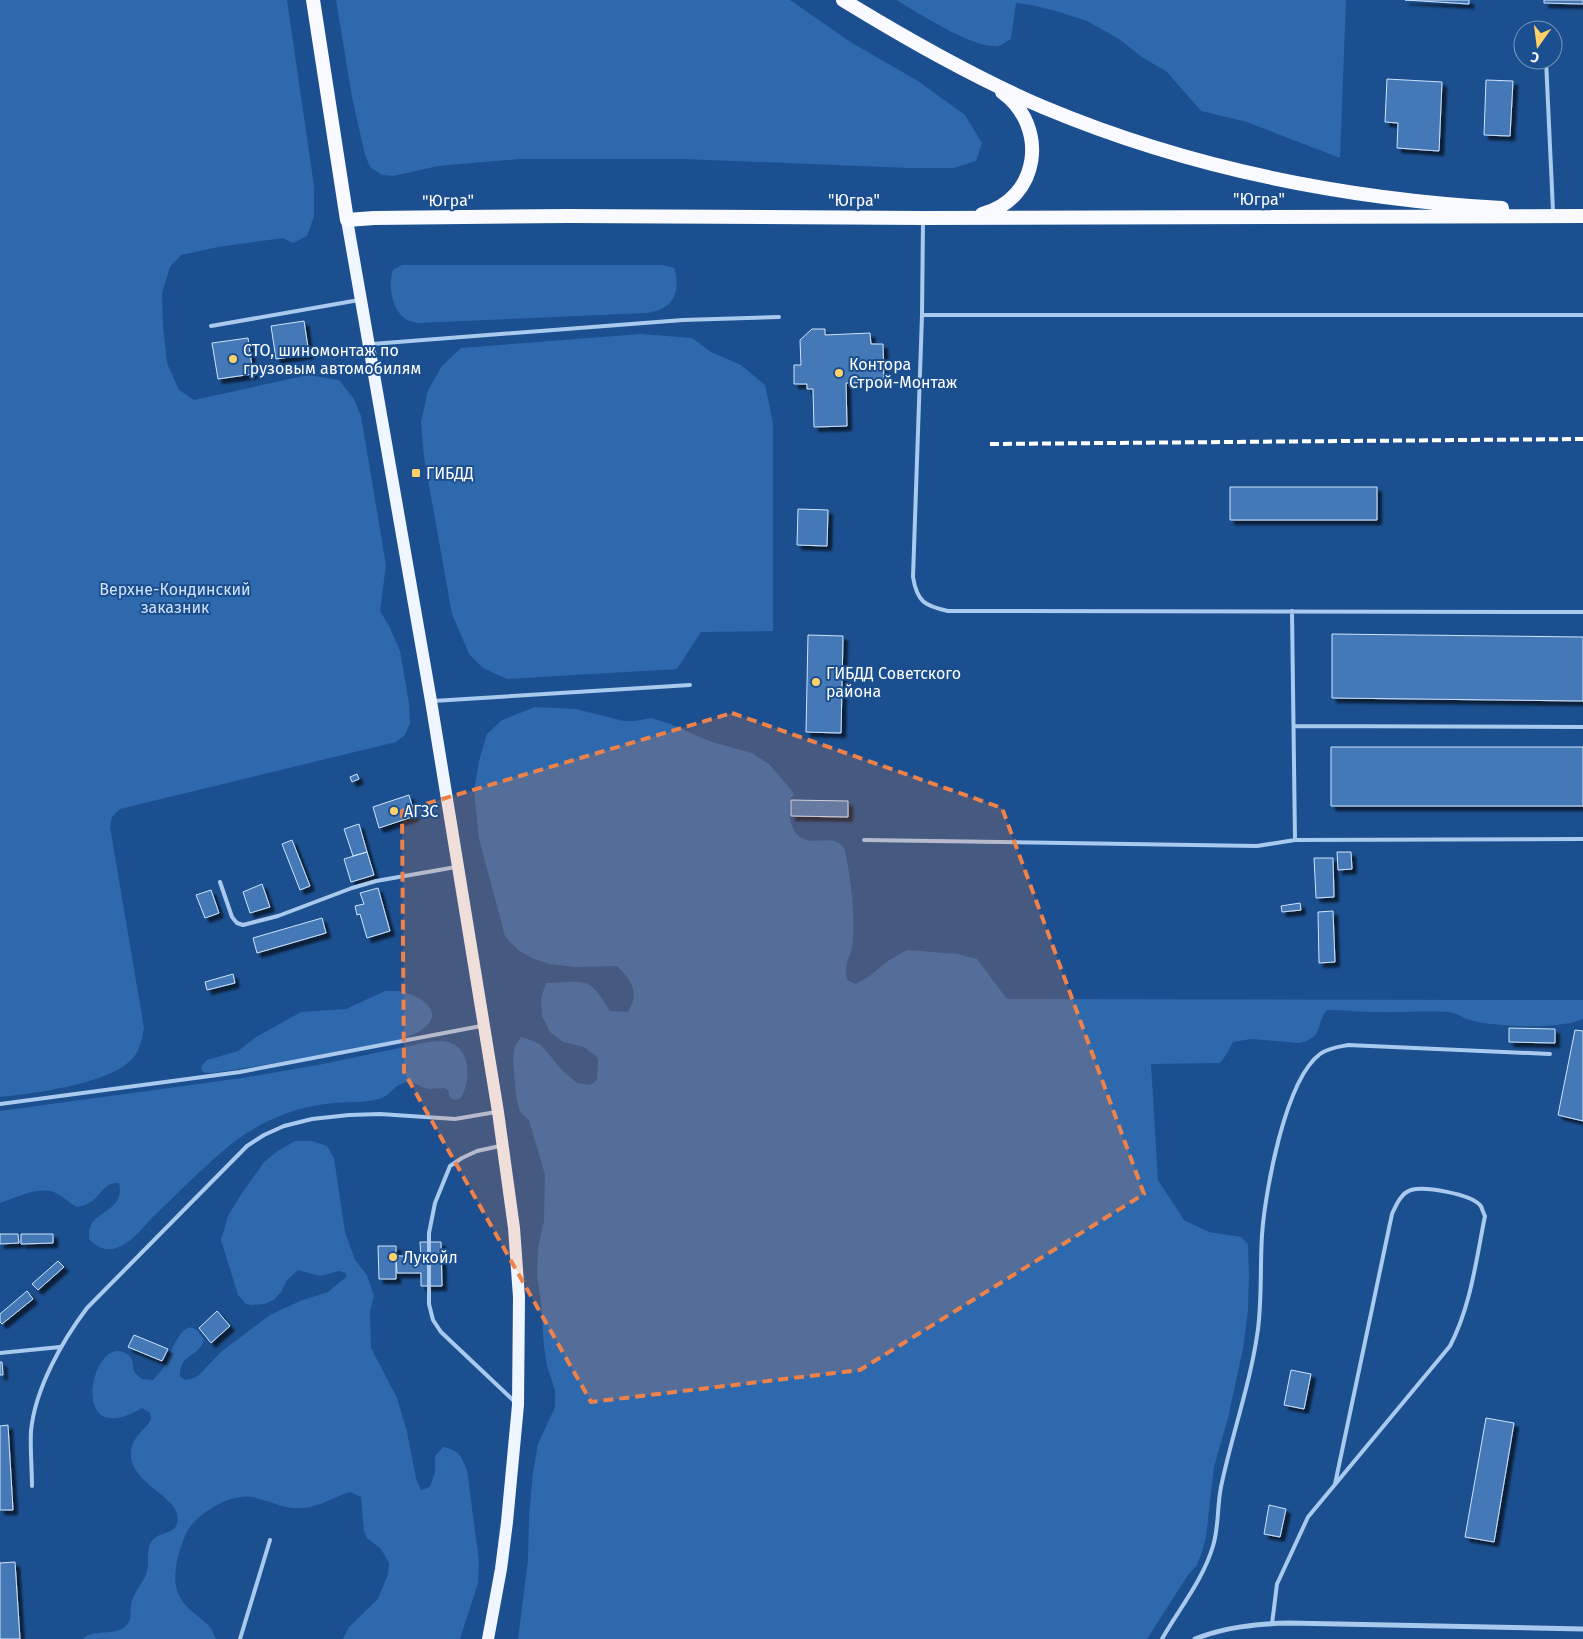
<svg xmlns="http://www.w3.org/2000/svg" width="1583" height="1639" font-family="'Fira Sans',sans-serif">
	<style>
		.green { fill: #2e69ad }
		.building { fill: #4478b7; stroke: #cfe3fa; filter: url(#shadow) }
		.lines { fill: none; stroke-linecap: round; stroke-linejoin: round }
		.service { stroke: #a9c9ee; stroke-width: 4 }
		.minor { stroke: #a9c9ee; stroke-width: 5 }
		.primary { stroke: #f0f6ff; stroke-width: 12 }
		.trunk { stroke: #f8faff; stroke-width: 14 }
		.rail { stroke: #fff; stroke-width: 4; stroke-dasharray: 9 4; stroke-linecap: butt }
		.marked { fill: #ee8249; fill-opacity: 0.2; stroke: #ee8249; stroke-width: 4; stroke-dasharray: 10 6; stroke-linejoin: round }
		.poi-dot { fill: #ffd166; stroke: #1b4f8f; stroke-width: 2 }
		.labels { text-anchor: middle; stroke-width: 4; stroke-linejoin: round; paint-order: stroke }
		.street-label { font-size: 16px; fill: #fff; stroke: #1b4f8f }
		.poi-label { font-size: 16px; fill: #fff; stroke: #1b4f8f; text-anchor: start }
		.park-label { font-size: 16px; fill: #cfe3fa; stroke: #1b4f8f }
	</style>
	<defs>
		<filter id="shadow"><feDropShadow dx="4.5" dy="4.5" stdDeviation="1" flood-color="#0009"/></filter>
	</defs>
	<rect width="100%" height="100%" fill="#1b4f8f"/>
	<path class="green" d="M0 0H287L314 186V216L307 236 293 243 283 238 218 247 181 255 170 267 162 293 163 326 167 363 179 390 194 400 308 375 339 380 354 399 361 416 386 565 380 611 389 626 400 651 409 703 410 723 405 735 396 742 120 809 112 817 110 827 144 1028C142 1040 139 1054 129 1062 105 1084 32 1094 0 1097Z
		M336 0H790L852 43 918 81 965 115 982 143 976 161 954 168H910L684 159H520L438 166 393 176 382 175 370 167 365 155 352 97Z
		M896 0H1346L1340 158 1247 122 1201 111 1167 72 1142 57 1119 39 1087 21 1056 11 1031 5 1016 3 1011 39C1007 41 1003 45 998 46 973 49 919 13 896 0Z
		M402 265H663L674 268C679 281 678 301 663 308 658 311 652 312 647 313L418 323C414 322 407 321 404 318 391 307 388 285 393 270Z
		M641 334 692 338 711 352 741 365 765 385 773 423V631L701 632 677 669 507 679 483 668 469 654 452 614 424 457 421 422 428 390 442 366 461 348Z
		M535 707 576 709 624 721H635L651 718 668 723 712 742 752 753 769 764 793 792 794 795 790 799C790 806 789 816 791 823 801 854 827 832 841 845 843 846 844 849 845 851 851 881 855 911 853 942 851 958 843 963 847 980L856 984 871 975 888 961 907 950 958 954 977 959 1007 999 1583 1000V1019C1560 1030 1494 1027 1470 1020 1463 1018 1457 1013 1449 1012 1425 1010 1401 1013 1377 1012 1360 1012 1344 1010 1327 1010 1315 1023 1325 1038 1299 1043L1251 1039 1233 1042 1226 1055 1220 1063 1151 1064 1158 1180 1184 1220 1209 1232 1241 1237 1248 1244 1249 1274 1248 1310 1243 1349 1228 1418 1214 1467 1206 1537 1202 1552 1197 1565 1188 1575 1147 1639H518L528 1560 529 1516 533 1472 538 1444 555 1407V1390L547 1366 544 1347 541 1302 537 1276 538 1248 544 1221 545 1175 529 1120 520 1112 516 1096 513 1060 515 1046 521 1037 533 1041 541 1045 563 1071 577 1083 590 1085 597 1080 598 1058 584 1047 563 1042 550 1032 542 1016 541 998 546 983C556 983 582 979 590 985 598 991 604 1002 610 1011L628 1012C640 992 632 981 617 966L575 967 549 964 532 958 518 950 505 936 479 839 474 791 479 761 487 734 502 720Z
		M385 991C389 991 393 991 397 991 411 992 445 1007 427 1025 413 1041 375 1044 355 1048 307 1058 260 1066 211 1073L203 1072 201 1069 202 1065 207 1060 238 1051 256 1037 301 1012 346 1009Z
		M443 1041C471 1044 472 1078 461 1098L455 1100 450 1098 448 1090 444 1088C439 1088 434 1089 429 1089 420 1087 413 1081 403 1083 394 1086 390 1095 382 1098 366 1104 342 1101 325 1104 293 1108 260 1122 234 1142 207 1163 181 1190 156 1214 143 1226 133 1243 116 1248 106 1252 95 1246 89 1239 89 1233 89 1228 92 1223 101 1210 125 1207 119 1183 103 1182 101 1197 89 1203 86 1205 81 1206 77 1207 68 1202 60 1193 50 1191 34 1188 15 1198 0 1203V1111L242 1078 318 1065 428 1042Z
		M295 1141H312L327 1146 334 1158 345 1232 355 1260 367 1275 374 1296 370 1311 371 1348 397 1398 407 1432 416 1478 421 1490 430 1487 435 1472V1456L443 1447C459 1450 461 1456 467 1470L479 1561 478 1583 460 1639H343L349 1627 378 1599 388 1574 389 1563 381 1549 367 1538 364 1531 361 1497 350 1492C334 1497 321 1506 304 1508 285 1510 271 1501 252 1497 233 1493 201 1511 190 1527 186 1532 184 1538 182 1544 177 1558 172 1578 178 1593 183 1607 199 1616 209 1626 212 1629 214 1635 216 1639H83C93 1628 114 1637 126 1626 133 1619 129 1610 132 1601 135 1590 145 1581 147 1571 149 1563 147 1555 149 1548 154 1526 182 1540 177 1514 175 1506 169 1502 163 1496 146 1482 122 1466 134 1441 138 1434 146 1427 151 1420L150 1413 142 1408C133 1413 120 1420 109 1418 76 1413 98 1335 127 1354 134 1358 132 1365 134 1371 136 1374 139 1377 142 1379L153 1380C156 1376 161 1372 164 1367 171 1354 185 1305 204 1340 199 1358 180 1352 180 1376L185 1380 191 1379 198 1376 222 1351 270 1315 300 1301 328 1292 346 1277V1273L339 1271 320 1276 298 1270 287 1280 281 1292 274 1300 264 1304 252 1305 246 1304 238 1295 221 1240 228 1216 240 1196 264 1162 278 1151Z"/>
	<path class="building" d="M1405 0H1469V4Z
		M1544 0H1583V4L1544 3Z
		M1387 79 1442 82 1439 151 1397 148 1398 123 1385 122Z
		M1486 80 1513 81 1510 136 1484 135Z
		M304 321 309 354 276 359 271 326Z
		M812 329H825V335L870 333 871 344H883L884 382 846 383 847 426 814 427 813 389H807V384H794V365H801L800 340Z
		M248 338 253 374 218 379 212 343Z
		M1230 487H1377V520H1230Z
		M798 509 828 510 827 546 797 545Z
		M1332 634 1583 637V701L1332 698Z
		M808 635 843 636 841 733 806 732Z
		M1331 747H1583V806H1331Z
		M357 774 359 779 352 782 350 777Z
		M409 795 415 816 379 828 373 807Z
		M791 800 848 801V817L791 816Z
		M359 824 367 852 353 856 344 829Z
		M292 840 310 886 300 890 282 844Z
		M367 852 374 875 351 882 344 859Z
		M1337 852H1351L1352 869 1338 870Z
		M1314 858H1333L1334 897 1316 898Z
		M262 884 270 907 250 913 243 892Z
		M378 888 390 931 367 938 360 914 357 915 355 906 364 904 360 893Z
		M211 890 219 913 205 918 196 895Z
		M1300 903 1301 910 1282 912 1281 906Z
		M1333 911 1335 962 1319 963 1318 912Z
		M322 918 326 933 257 953 253 938Z
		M233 974 235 983 207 990 205 982Z
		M1509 1028 1555 1029V1043L1509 1042Z
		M1575 1030 1583 1031V1121L1558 1115Z
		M0 1234H18L19 1243 0 1244Z
		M21 1234H53V1243L21 1244Z
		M420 1242H441L442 1286H421V1273H397L396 1256H421Z
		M378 1246H396V1279H379Z
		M58 1261 64 1267 38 1290 32 1284Z
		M27 1291 33 1299 2 1324 0 1322V1314Z
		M217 1311 230 1326 211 1343 199 1328Z
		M134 1335 168 1349 162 1361 128 1347Z
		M0 1362H2L3 1375H0Z
		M1291 1370 1311 1374 1304 1409 1284 1405Z
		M1486 1418 1514 1423 1494 1542 1465 1537Z
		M8 1425 13 1510H0V1426Z
		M1269 1505 1286 1509 1280 1537 1264 1534Z
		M15 1562 20 1639H0V1563Z"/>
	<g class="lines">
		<path class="service" d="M1546 60 1553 211
			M923 222 922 315 913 577C917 602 925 606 948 611L1583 612
			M922 315H1583
			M211 326 359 300
			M372 344 683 320 779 317
			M1292 611 1295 840
			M433 701 690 685
			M1294 726 1583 727
			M864 840 1257 846 1295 840 1583 839
			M220 882 232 917 237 923 243 925 278 916 352 888 376 881 456 867
			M0 1104 240 1072 481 1026
			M500 1146 477 1151 462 1158 450 1166 435 1203 429 1233V1304L433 1320 441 1332 514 1401
			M0 1353 60 1347
			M32 1486C32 1468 30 1449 31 1431 35 1389 62 1341 87 1308L247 1146 264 1135 284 1126 312 1119 349 1115 380 1114 455 1119 496 1112
			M1272 1624 1277 1584 1308 1517 1450 1346C1471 1306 1476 1260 1485 1216 1483 1213 1482 1207 1480 1205 1470 1194 1425 1186 1411 1190 1401 1193 1396 1205 1392 1214L1335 1484
			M240 1639 270 1540
			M1162 1639C1179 1609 1203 1580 1213 1546 1219 1527 1217 1506 1221 1487 1232 1434 1251 1382 1258 1329 1262 1298 1260 1266 1262 1235 1265 1192 1285 1080 1320 1054 1328 1048 1338 1047 1348 1045L1550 1054"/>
		<path class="minor" d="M1195 1639C1225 1627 1256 1624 1288 1623L1583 1629"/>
		<path class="primary" d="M347 220 431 701 498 1112 514 1228 519 1297 518 1405 507 1522 501 1569 488 1639"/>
		<path class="trunk" d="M313 0 347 220 374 218 568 216 923 218 1583 216
			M843 0C907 39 973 77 1043 107 1188 168 1345 199 1502 208
			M982 214C1040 199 1049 126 1002 92"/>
		<path class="rail" d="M990 444 1583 439"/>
	</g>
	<path class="marked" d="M732 713 1002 808 1144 1194 860 1370 591 1402 404 1072 402 811Z"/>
	<g class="poi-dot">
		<circle cx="233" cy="359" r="5"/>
		<circle cx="839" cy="373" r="5"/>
		<rect x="411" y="468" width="10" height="10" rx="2.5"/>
		<circle cx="816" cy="682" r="5"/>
		<circle cx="394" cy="811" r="5"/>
		<circle cx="393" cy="1257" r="5"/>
	</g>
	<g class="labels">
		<g class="street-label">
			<text x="1259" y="205">"Югра"</text>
			<text transform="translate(448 200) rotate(-1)" y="6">"Югра"</text>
			<text x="854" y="206">"Югра"</text>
		</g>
		<g class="poi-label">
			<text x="243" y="356">СТО, шиномонтаж по<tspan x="243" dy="18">грузовым автомобилям</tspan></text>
			<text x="849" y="370">Контора<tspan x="849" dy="18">Строй-Монтаж</tspan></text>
			<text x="426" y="479">ГИБДД</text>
			<text x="826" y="679">ГИБДД Советского<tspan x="826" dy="18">района</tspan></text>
			<text x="404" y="817">АГЗС</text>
			<text x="403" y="1263">Лукойл</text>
		</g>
		<g class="park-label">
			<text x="175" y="595">Верхне-Кондинский<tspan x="175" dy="18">заказник</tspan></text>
		</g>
	</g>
	<g transform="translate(1538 45) rotate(194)"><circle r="24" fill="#1b4f8f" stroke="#7695bc"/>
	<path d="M0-4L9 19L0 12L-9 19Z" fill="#ffd166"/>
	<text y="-8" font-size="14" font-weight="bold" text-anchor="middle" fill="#ffffff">С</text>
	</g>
</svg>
